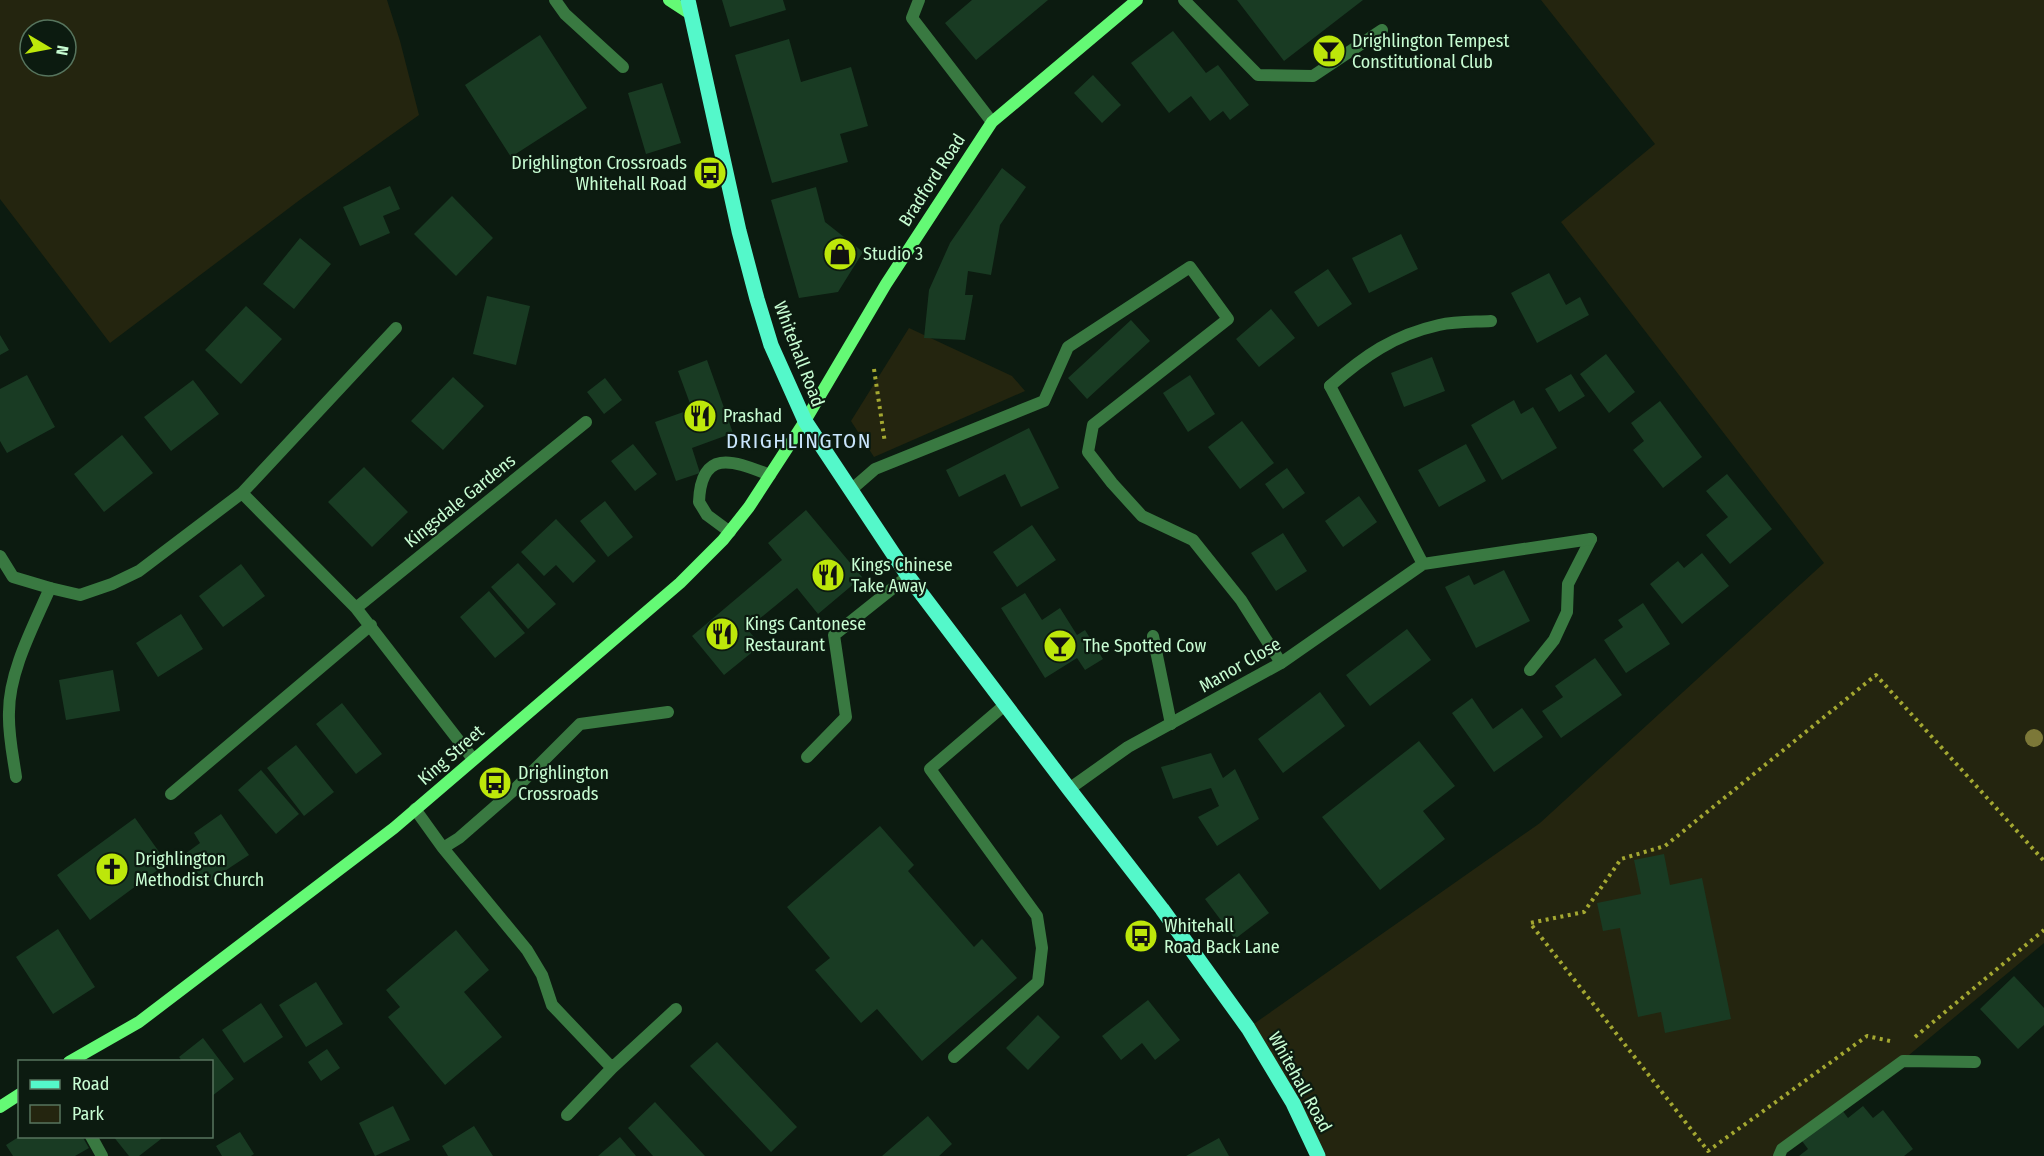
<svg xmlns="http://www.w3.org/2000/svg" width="2044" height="1156" font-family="'Fira Sans Condensed',sans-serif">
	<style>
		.green { fill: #24250f; fill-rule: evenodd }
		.building { fill: #193b23 }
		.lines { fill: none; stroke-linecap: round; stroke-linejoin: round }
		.path { stroke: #a4a831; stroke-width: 4; stroke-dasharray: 3 4.5; stroke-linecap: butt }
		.lane { stroke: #397941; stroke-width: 12 }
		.street { stroke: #397941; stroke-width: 12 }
		.secondary { stroke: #64f975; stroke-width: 12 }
		.primary { stroke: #54f8ca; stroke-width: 15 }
		.tree { fill: #7c7838 }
		.labels { text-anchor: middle; stroke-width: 4.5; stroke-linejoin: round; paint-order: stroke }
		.poi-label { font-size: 18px; fill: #c8fdd3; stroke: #0c1b10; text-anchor: start }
		.street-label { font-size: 18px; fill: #c8fdd3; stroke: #0c1b10 }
		.quarter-label { font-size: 21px; letter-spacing: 1.5px; fill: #cae6fd; stroke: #0c1b10 }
	</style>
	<rect width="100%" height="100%" fill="#0c1b10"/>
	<path class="green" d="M0 0H387L400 41 419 115 301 199 110 343 0 199ZM30 30H66V66H30Z
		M1541 0H2044V943L1903 1060 1779 1156H1318L1248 1028 1540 823 1824 563 1561 222 1655 144Z
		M909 328 1012 376 1025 391 874 457 851 421Z"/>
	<path class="building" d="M722 0H783L786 10 730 27Z
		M972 0H1048L976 60 945 23Z
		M1237 0H1363L1284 61Z
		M1173 31 1206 73 1218 65 1249 105 1230 120 1223 111 1210 121 1191 96 1169 113 1131 63Z
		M540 35 587 108 511 157 465 85Z
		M789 39 801 82 851 67 868 126 840 134 848 162 772 183 735 55Z
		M1093 75 1121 105 1102 123 1074 93Z
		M662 83 681 143 646 154 628 93Z
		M1002 168 1026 187 1000 225 991 275 968 271 965 295H973L965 340 924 338 929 290 950 243Z
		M390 186 400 209 383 216 390 233 360 246 343 207Z
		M816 187 825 222 863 252 838 292 799 298 771 200Z
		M452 196 493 238 456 276 414 234Z
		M1401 234 1418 269 1369 293 1352 258Z
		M300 238 331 264 294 309 263 284Z
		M1328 269 1352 304 1318 327 1294 292Z
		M1549 273 1566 305 1580 297 1589 315 1537 343 1511 293Z
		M487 296 530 306 516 365 473 354Z
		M246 306 282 339 241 384 205 350Z
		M1271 309 1295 338 1259 367 1236 339Z
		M1131 320 1150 341 1087 399 1068 378Z
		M0 335 9 350 0 355Z
		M1606 354 1635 392 1609 413 1580 374Z
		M1432 357 1445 391 1404 407 1391 373Z
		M707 360 733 433 692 448 700 473 676 481 655 422 692 409 678 371Z
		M1571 374 1585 396 1559 412 1545 389Z
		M27 375 55 427 7 453 0 441V389Z
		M1190 375 1215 414 1188 432 1163 393Z
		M453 377 484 406 443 450 411 421Z
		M605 378 622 400 604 414 587 392Z
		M193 380 219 414 171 451 144 417Z
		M1514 400 1521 414 1533 407 1557 448 1502 480 1471 425Z
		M1660 401 1702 457 1663 488 1633 450 1644 441 1631 423Z
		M1242 421 1274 463 1240 489 1208 447Z
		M1029 428 1059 488 1021 507 1005 474 959 497 946 470Z
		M122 435 153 473 104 512 74 474Z
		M633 444 657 474 635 491 611 461Z
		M1466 444 1486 481 1439 507 1418 470Z
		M364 467 408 512 372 547 328 502Z
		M1287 468 1305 493 1283 509 1265 484Z
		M1727 474 1772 529 1730 564 1706 535 1728 517 1706 491Z
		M1359 496 1377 522 1343 547 1325 521Z
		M605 501 633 537 608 557 580 521Z
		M806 510 862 577 818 614 797 588 747 629 761 645 724 675 692 636 782 560 768 543Z
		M556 519 596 561 573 583 556 565 544 576 521 552Z
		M1032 525 1056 560 1017 587 993 552Z
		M1283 533 1307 571 1276 591 1251 553Z
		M1702 553 1729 586 1682 624 1650 584 1678 561 1684 568Z
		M518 563 556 604 528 629 491 587Z
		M241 564 265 596 223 627 199 596Z
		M1504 570 1530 621 1476 648 1445 587 1469 575 1474 585Z
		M489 591 525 633 495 658 460 617Z
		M1025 593 1042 620 1060 608 1077 635 1085 630 1103 659 1085 670 1077 658 1045 678 1001 608Z
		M1643 603 1670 644 1626 673 1604 640 1623 627 1618 620Z
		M181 614 203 649 158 677 136 643Z
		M1407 629 1431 660 1370 706 1346 675Z
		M1595 658 1622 695 1561 738 1542 711 1563 697 1555 686Z
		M113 670 120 711 66 720 59 680Z
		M1320 692 1345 726 1283 773 1258 739Z
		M1472 698 1493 729 1522 708 1543 737 1494 772 1452 713Z
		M342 703 382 754 356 774 316 724Z
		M1419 741 1455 786 1423 811 1445 839 1380 890 1322 817Z
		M296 745 334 792 304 816 267 768Z
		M1211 753 1223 778 1235 769 1259 819 1217 846 1198 817 1219 806 1211 788 1173 799 1161 767Z
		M261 770 299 814 276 834 238 790Z
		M221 814 249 855 205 884 185 854 200 843 194 833Z
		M135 818 167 863 90 920 57 875Z
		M880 826 914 865 908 871 974 947 982 939 1017 978 922 1061 877 1009 861 1023 815 970 830 958 787 907Z
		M1664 854 1670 885 1702 878 1731 1019 1665 1033 1661 1012 1638 1017 1620 928 1603 931 1597 903 1641 894 1634 860Z
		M1239 873 1269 913 1235 939 1205 899Z
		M58 929 95 987 53 1014 16 957Z
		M456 930 489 970 464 992 502 1037 445 1085 388 1017 400 1007 386 990Z
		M2014 976 2044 1008V1025L2018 1049 1980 1009Z
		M316 982 343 1024 306 1047 279 1005Z
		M1148 1000 1180 1040 1155 1060 1142 1043 1121 1060 1102 1036Z
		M261 1003 283 1037 244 1063 222 1030Z
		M1038 1015 1060 1037 1028 1070 1006 1048Z
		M203 1038 234 1079 212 1096V1062H183L179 1057Z
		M717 1042 797 1127 771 1152 690 1066Z
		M327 1049 340 1068 321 1081 308 1062Z
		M655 1102 705 1156H653L628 1128Z
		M393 1106 410 1140 375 1156 359 1123Z
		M1863 1106 1873 1118 1883 1110 1913 1149 1904 1156H1799L1808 1149 1802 1141 1842 1110 1848 1118Z
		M928 1116 952 1144 939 1156H882Z
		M474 1126 493 1156H448L442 1146Z
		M240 1132 254 1154 251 1156H222L216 1146Z
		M20 1136H82L89 1148 75 1156H13L6 1145Z
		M113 1136H159L161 1139 139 1156H129Z
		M620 1137 636 1156H598Z
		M1219 1138 1229 1156H1186Z"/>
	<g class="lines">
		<path class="path" d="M874 369 885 443
			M1915 1037 2044 930
			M1890 1041 1867 1036 1708 1151 1530 923 1584 912 1621 859 1665 846 1876 675 2044 861"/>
		<path class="lane" d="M555 0 565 14 623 67
			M1184 0 1258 75 1313 76 1382 30
			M1330 386C1364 356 1394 335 1439 325 1456 321 1474 322 1491 321
			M852 489 875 469 1044 401 1068 347 1190 267 1228 319 1093 425 1088 452 1112 483 1142 516 1193 540 1241 600 1281 663
			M730 532 707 515 699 502C701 446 736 462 770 475
			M1153 636 1171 724
			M1530 670 1554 640 1567 612 1568 584 1591 539
			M807 757 846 717 834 635 908 576
			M16 777C13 756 8 734 9 712 9 671 34 625 50 588
			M415 809 443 848 459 838 514 790 580 724 668 712
			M443 848 527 950 542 975 552 1005 612 1068
			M954 1057 1038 982 1042 948 1037 916 930 769 1006 704
			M567 1115 612 1068 676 1009
			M1779 1156 1782 1149 1903 1061 1975 1062"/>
		<path class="street" d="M919 0 912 18 992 122
			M242 493 396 328
			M0 556 13 577 50 588 80 595 112 584 139 571 242 493 356 608 473 759
			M1423 564 1591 539
			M356 608 586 422
			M1069 789 1128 747 1281 663 1423 564 1330 386
			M171 794 371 625
			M91 1136 102 1156"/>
		<path class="secondary" d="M669 0 692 15
			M69 1062 139 1022 394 828 680 583 723 540 749 507 805 421 886 284 992 122 1137 0
			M0 1107 20 1094"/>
		<path class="primary" d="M688 0 739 231 757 299 771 345 805 421 908 576 1069 789 1162 909 1248 1028 1293 1103 1318 1156"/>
	</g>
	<circle class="tree" cx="2034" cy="738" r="9"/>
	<defs>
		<g id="bar-disc" transform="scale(1.725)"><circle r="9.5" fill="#bde70a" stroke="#0c1b10"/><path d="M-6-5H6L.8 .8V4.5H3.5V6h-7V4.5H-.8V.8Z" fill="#111"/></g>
		<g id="bus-disc" transform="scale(1.725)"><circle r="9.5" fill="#bde70a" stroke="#0c1b10"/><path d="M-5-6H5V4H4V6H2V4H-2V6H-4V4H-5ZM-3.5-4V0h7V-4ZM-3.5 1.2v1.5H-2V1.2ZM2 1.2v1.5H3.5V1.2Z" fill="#111"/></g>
		<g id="shop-disc" transform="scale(1.725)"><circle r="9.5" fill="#bde70a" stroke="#0c1b10"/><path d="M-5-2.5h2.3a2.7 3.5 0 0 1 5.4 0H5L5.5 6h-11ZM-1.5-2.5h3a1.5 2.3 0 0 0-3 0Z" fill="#111"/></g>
		<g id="restaurant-disc" transform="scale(1.725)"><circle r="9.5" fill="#bde70a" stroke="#0c1b10"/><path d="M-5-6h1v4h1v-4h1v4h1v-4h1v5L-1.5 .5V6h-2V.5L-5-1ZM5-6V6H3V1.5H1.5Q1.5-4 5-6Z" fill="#111"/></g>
		<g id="church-disc" transform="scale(1.725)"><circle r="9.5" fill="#bde70a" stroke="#0c1b10"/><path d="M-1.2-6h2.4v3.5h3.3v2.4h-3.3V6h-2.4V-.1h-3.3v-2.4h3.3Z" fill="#111"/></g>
	</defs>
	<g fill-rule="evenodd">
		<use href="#bar-disc" x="1329" y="51"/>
		<use href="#bus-disc" x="710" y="173"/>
		<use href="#shop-disc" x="840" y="254"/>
		<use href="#restaurant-disc" x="700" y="416"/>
		<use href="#restaurant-disc" x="828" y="575"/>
		<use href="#restaurant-disc" x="722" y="634"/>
		<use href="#bar-disc" x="1060" y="646"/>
		<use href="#bus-disc" x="495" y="783"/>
		<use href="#church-disc" x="112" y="869"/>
		<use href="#bus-disc" x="1141" y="936"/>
	</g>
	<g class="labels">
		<g class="poi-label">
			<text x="1352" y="47">Drighlington Tempest<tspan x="1352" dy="21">Constitutional Club</tspan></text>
			<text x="687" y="169" text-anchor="end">Drighlington Crossroads<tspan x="687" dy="21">Whitehall Road</tspan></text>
			<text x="863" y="260">Studio 3</text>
			<text x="723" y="422">Prashad</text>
			<text x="851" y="571">Kings Chinese<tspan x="851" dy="21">Take Away</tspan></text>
			<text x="745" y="630">Kings Cantonese<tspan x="745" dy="21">Restaurant</tspan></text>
			<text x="1083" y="652">The Spotted Cow</text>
			<text x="518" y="779">Drighlington<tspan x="518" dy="21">Crossroads</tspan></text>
			<text x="135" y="865">Drighlington<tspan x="135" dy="21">Methodist Church</tspan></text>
			<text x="1164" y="932">Whitehall<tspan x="1164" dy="21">Road Back Lane</tspan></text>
		</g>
		<g class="street-label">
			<text transform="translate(932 180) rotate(-57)" y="6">Bradford Road</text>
			<text transform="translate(799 354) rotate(69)" y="6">Whitehall Road</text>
			<text transform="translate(460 501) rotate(-39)" y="6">Kingsdale Gardens</text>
			<text transform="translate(1240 665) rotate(-30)" y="6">Manor Close</text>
			<text transform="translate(451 755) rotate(-41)" y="6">King Street</text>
			<text transform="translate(1300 1082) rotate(61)" y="6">Whitehall Road</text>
		</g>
		<g class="quarter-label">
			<text x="799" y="448">DRIGHLINGTON</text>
		</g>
	</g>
	<rect x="18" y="1060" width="195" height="78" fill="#0c1b10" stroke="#57755e" stroke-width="1.5"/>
	<rect x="30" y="1080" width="30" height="9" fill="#54f8ca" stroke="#57755e" stroke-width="1.5"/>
	<text x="72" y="1090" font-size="18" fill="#c8fdd3">Road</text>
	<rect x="30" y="1105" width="30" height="18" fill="#24250f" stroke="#57755e" stroke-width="1.5"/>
	<text x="72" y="1120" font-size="18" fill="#c8fdd3">Park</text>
	<g transform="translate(48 48) rotate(100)"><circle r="28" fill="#0c1b10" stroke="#57755e" stroke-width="1.5"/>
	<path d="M0-4.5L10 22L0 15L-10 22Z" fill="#bde70a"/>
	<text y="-9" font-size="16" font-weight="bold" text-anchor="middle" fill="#c8fdd3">N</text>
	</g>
</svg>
